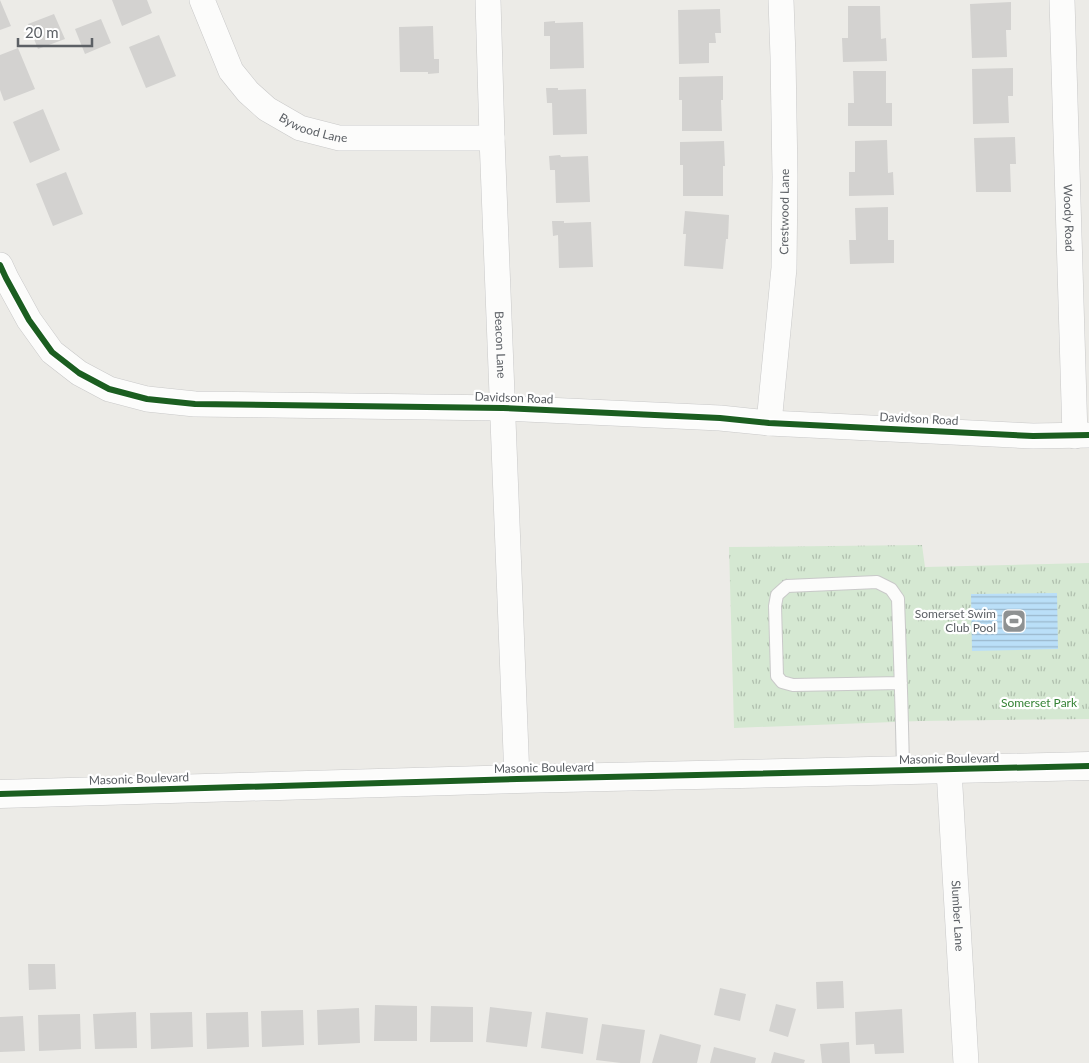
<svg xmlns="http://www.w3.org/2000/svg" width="1089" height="1063" font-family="Lato,sans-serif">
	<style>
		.grass { fill: url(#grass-tufts) }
		.water { fill: url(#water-rules) }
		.building { fill: #d3d2d0 }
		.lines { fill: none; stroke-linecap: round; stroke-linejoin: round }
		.service-casing { stroke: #c9c9c9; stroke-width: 14 }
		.minor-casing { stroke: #c9c9c9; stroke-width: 26 }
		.tertiary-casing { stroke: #c9c9c9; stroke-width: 29 }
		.service { stroke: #fcfcfb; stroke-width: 12 }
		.minor { stroke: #fcfcfb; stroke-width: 25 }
		.tertiary { stroke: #fcfcfb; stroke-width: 28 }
		.cycleway-casing { stroke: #fff; stroke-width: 9 }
		.cycleway { stroke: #1b5e20; stroke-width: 6 }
		.labels { text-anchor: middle; stroke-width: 4.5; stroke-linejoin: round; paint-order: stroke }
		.street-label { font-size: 12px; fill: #5c6065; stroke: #fff }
		.poi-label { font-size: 12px; fill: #5c6065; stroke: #fff; text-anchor: end }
		.park-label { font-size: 12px; fill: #358336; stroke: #fff }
	</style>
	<defs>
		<pattern id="grass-tufts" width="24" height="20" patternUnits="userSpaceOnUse" patternTransform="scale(1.25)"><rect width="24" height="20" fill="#d5e8d2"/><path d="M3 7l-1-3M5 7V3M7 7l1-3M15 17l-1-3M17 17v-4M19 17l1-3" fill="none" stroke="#b0bfae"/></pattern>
		<pattern id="water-rules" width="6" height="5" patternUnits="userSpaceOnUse" patternTransform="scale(1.25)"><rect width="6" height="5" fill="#badff8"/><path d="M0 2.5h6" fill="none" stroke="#9ab8cc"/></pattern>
	</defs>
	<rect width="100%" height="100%" fill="#ecebe7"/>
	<path class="grass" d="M922 545 925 567 1089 563V719L920 721 734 728 729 547Z"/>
	<path class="water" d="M1057 593 1058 649 972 651 971 594Z"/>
	<path class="building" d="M0 0 11 26 0 30Z
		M112 0H147L152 13 122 26Z
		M1011 2V30H1006L1007 57 972 58 970 4Z
		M848 6H880L881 39 886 38 887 61 843 62 842 38H848Z
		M720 9 721 33H715L716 43H709V63L679 64 678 10Z
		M54 14 65 39 38 49 28 24Z
		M101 19 111 43 85 54 75 29Z
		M555 21V23L583 22 584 68 550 69V36H544V22Z
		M433 26 434 59H439V73L428 74V72H400L399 27Z
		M159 35 176 76 146 88 129 47Z
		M18 48 35 89 4 101 0 90V55Z
		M1013 68V96H1008L1009 123 973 124 972 69Z
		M853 71H886V103H892V126H848V103H854Z
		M723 76V100H721L722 131H682V100H679V77Z
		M546 88H558V90L586 89 587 134 553 135 552 103H547Z
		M43 109 60 150 30 163 13 122Z
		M1015 137 1016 164H1010L1011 192H976L974 138Z
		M887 140 888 173 893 172 894 195 849 196V172H855V141Z
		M724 141 725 166H723V196H683V165H680V142Z
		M560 155 561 157 588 156 590 202 556 203 555 170H550L549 156Z
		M66 172 83 214 53 226 36 184Z
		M888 207V240H894V263L850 264 849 240H856L855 208Z
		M685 211 729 215 728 239H726L723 269 684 266 686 234H683Z
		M552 221H564V223L591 222 593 267 559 268 558 235 553 236Z
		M28 964H55L56 989 29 990Z
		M843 981 844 1008 817 1009 816 982Z
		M720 988 746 994 740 1021 714 1015Z
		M776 1004 796 1009 788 1037 769 1031Z
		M375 1005 417 1006V1041H374Z
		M431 1006 473 1007V1042H430Z
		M490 1007 532 1012 527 1047 486 1042Z
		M359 1008 360 1043 318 1045 317 1010Z
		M902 1009 904 1053 875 1054 874 1044 856 1045 855 1012Z
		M303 1010 304 1045 262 1047 261 1011Z
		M136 1012 137 1048 95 1049 93 1014Z
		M192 1012 193 1047 151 1049 150 1013Z
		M248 1012 249 1047 207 1049 206 1013Z
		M546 1012 588 1018 583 1054 541 1048Z
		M80 1014 81 1049 39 1051 38 1015Z
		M23 1016 25 1051 0 1052V1017Z
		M602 1024 645 1030 640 1063H621L596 1060Z
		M660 1034 701 1045 697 1063H652Z
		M849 1042 850 1063H822L820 1044Z
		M714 1047 756 1058 755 1063H710Z
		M774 1052 805 1060 804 1063H771Z"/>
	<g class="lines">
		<g class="service-casing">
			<path id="service" d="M901 683 793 685 782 682 777 676 775 606 777 595 787 586 877 582 891 589 898 599C900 656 902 714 903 771"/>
		</g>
		<g class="minor-casing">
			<g id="minor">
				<path id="s1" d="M202 0 231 71 248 92 267 109 300 128 339 138H492"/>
				<path id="s2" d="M488 0 492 138 517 779"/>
				<path id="s3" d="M1062 0 1075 436"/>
				<path d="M0 265 6 278 29 320 52 352 79 373 109 389 147 399 195 404 503 408 720 418 769 423 1033 436 1089 435"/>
				<path id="s4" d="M769 423 784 268 785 177 783 57 781 0"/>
				<path id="s5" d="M949 770 966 1063"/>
			</g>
		</g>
		<g class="tertiary-casing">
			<path id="tertiary" d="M0 794 517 779 1089 766"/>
		</g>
		<use href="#service" class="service"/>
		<use href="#minor" class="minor"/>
		<use href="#tertiary" class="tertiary"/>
		<g class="cycleway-casing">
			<path id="cycleway" d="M0 265 6 278 29 320 52 352 79 373 109 389 147 399 195 404 503 408 720 418 769 423 1033 436 1089 435
				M0 794 517 779 1089 766"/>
		</g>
		<use href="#cycleway" class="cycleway"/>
	</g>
	<defs>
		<g id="stadium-square" transform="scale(1.25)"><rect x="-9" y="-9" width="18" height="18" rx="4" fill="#8e9192" stroke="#fff"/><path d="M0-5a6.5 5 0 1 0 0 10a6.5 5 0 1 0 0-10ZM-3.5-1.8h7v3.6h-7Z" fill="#fff"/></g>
	</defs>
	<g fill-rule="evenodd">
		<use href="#stadium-square" x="1014" y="621"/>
	</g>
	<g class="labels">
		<g class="street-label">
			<text dy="4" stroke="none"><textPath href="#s1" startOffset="180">Bywood Lane</textPath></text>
			<text dy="4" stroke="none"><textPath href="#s4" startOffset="212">Crestwood Lane</textPath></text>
			<text dy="4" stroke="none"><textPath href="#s3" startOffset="218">Woody Road</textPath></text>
			<text dy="4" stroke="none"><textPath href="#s2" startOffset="345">Beacon Lane</textPath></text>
			<text transform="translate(514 398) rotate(2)" y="4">Davidson Road</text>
			<text transform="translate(919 419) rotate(3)" y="4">Davidson Road</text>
			<text transform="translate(949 759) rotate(-1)" y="4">Masonic Boulevard</text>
			<text transform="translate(544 768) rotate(-1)" y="4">Masonic Boulevard</text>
			<text transform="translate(139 779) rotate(-2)" y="4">Masonic Boulevard</text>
			<text dy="4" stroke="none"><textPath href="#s5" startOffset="146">Slumber Lane</textPath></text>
		</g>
		<g class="poi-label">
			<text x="996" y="618">Somerset Swim<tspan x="996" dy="14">Club Pool</tspan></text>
		</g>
		<g class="park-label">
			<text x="1039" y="707">Somerset Park</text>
		</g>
	</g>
	<path d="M18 38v8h74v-8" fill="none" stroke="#5c6065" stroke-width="2.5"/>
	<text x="25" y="38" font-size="15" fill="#5c6065" stroke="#ffffff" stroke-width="4" paint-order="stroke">20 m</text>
</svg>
